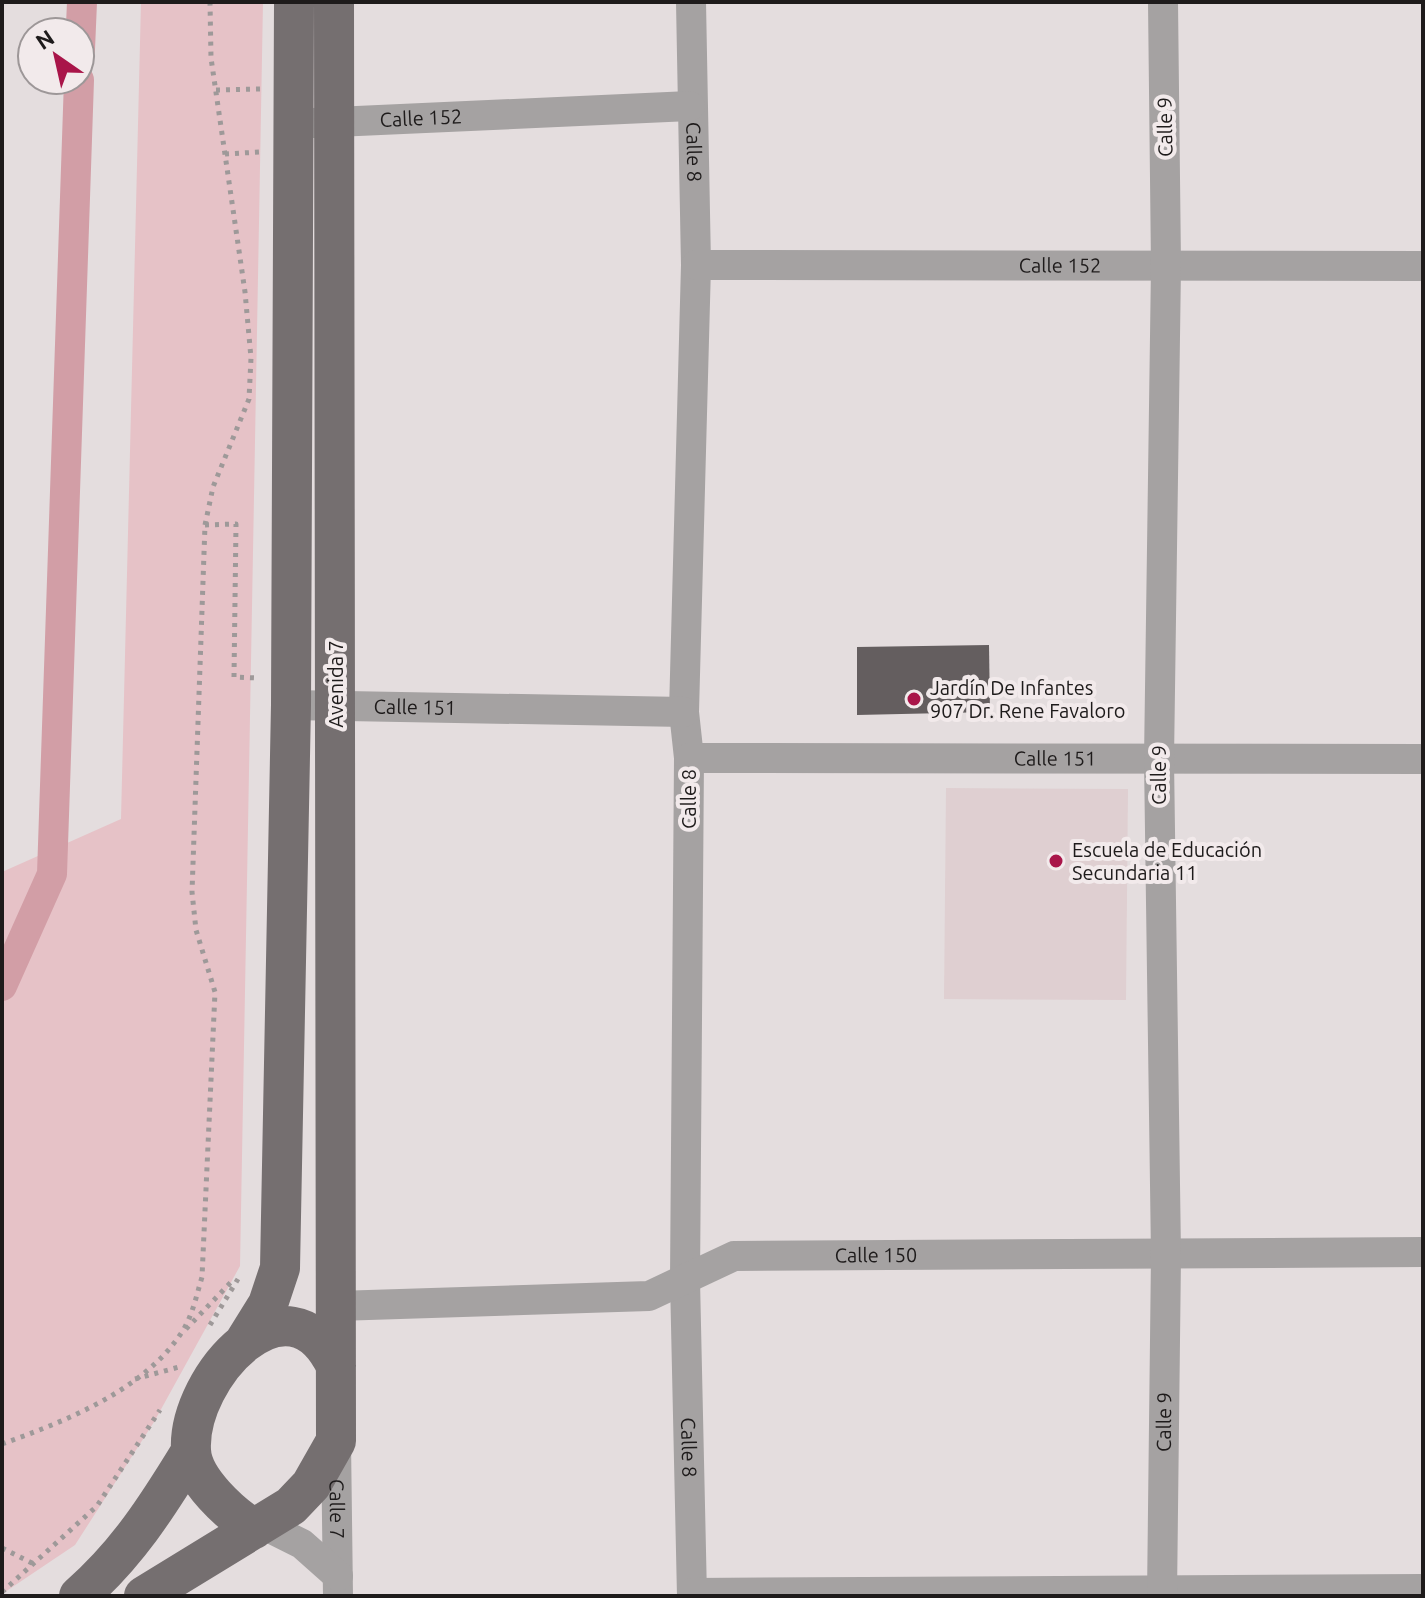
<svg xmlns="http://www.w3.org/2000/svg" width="1425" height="1598" font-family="Ubuntu,sans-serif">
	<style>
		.built { fill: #dfcfd1 }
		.green { fill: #e6c2c7 }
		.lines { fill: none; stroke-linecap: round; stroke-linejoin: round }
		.canal { stroke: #d29ea6; stroke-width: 30 }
		.building { fill: #645e5f }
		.path { stroke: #9e9999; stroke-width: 5; stroke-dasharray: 4 6; stroke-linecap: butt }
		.minor { stroke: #a5a2a2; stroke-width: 30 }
		.major { stroke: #756f70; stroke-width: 40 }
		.poi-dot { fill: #a91549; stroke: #f2eaeb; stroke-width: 3 }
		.labels { text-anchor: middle; stroke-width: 8; stroke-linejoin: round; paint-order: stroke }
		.street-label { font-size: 20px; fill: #1e1b1b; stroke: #f2eaeb }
		.poi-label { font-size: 20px; fill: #1e1b1b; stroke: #f2eaeb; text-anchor: start }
	</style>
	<rect width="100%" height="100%" fill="#e4ddde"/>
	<path class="built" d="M946 788 1128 789 1126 1000 944 999Z"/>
	<path class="green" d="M141 2H263L240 1266 154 1422 75 1545 2 1594V872L121 819Z"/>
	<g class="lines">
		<path class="canal" d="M80 49 82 2
			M2 986 52 874 79 80"/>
	</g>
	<path class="building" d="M989 645 990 712 857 715V647Z"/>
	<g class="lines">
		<path class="path" d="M216 90 261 89
			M225 154 260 152
			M205 525 236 524 234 677 257 678
			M210 1325 238 1279
			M186 1329 234 1279
			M135 1379 179 1367
			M2 1444C63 1422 141 1392 180 1335 192 1318 196 1297 202 1277L215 992 196 930 192 892 205 525 213 487 249 399 251 358 245 292 211 58 210 2
			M2 1548 34 1564
			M2 1592 97 1506 160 1410"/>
		<g class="minor">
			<path id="s1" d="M691 2 696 265 684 712 689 758 685 1280 692 1596"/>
			<path id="s2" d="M313 123 690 106"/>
			<path id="s3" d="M696 265 1423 266"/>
			<path id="s4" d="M291 705 684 712"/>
			<path id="s5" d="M689 758 1423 759"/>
			<path id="s6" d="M337 1306 649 1296 734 1256 1423 1252"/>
			<path id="s7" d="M336 1441 338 1596"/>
			<path d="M264 1525 302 1544 338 1576"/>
			<path d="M692 1593 1423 1589"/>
			<path id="s8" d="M1162 1596 1166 1255 1159 760 1166 266 1163 2"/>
		</g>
		<path class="major" d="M245 1341 268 1304 280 1268 291 705 294 2
			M254 1529C231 1514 192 1480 191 1450 187 1377 288 1266 336 1366
			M79 1596C127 1554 157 1507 190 1453
			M144 1596 291 1506 311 1485 336 1441 334 2"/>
	</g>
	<g class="poi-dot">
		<circle cx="914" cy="699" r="8"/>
		<circle cx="1056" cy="861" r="8"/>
	</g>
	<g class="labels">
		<g class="street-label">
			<text dy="7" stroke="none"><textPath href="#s2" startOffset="108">Calle 152</textPath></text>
			<text transform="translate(1165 127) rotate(-91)" y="7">Calle 9</text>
			<text dy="7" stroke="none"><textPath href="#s1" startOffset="150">Calle 8</textPath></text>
			<text dy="7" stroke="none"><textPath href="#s3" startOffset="364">Calle 152</textPath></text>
			<text transform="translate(336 684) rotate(-90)" y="7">Avenida 7</text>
			<text dy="7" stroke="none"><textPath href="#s4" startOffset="124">Calle 151</textPath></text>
			<text dy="7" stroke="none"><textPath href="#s5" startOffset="366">Calle 151</textPath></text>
			<text transform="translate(1159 775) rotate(-90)" y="7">Calle 9</text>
			<text transform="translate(689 799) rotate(-90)" y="7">Calle 8</text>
			<text dy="7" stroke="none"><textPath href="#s6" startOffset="548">Calle 150</textPath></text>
			<text dy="7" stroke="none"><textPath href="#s8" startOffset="174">Calle 9</textPath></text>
			<text dy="7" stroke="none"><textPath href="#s1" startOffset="1446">Calle 8</textPath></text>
			<text dy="7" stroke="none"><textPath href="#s7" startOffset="68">Calle 7</textPath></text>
		</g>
		<g class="poi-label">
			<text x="930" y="695">Jardín De Infantes<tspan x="930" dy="23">907 Dr. Rene Favaloro</tspan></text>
			<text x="1072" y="857">Escuela de Educación<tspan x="1072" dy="23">Secundaria 11</tspan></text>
		</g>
	</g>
	<rect width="1425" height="1598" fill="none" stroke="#1e1b1b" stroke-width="8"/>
	<g transform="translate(56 56) rotate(326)"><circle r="38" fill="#f2eaeb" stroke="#9d9798" stroke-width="2"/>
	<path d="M0-6L14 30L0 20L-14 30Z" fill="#a91549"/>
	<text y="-12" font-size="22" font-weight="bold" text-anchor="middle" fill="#1e1b1b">N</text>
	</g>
</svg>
